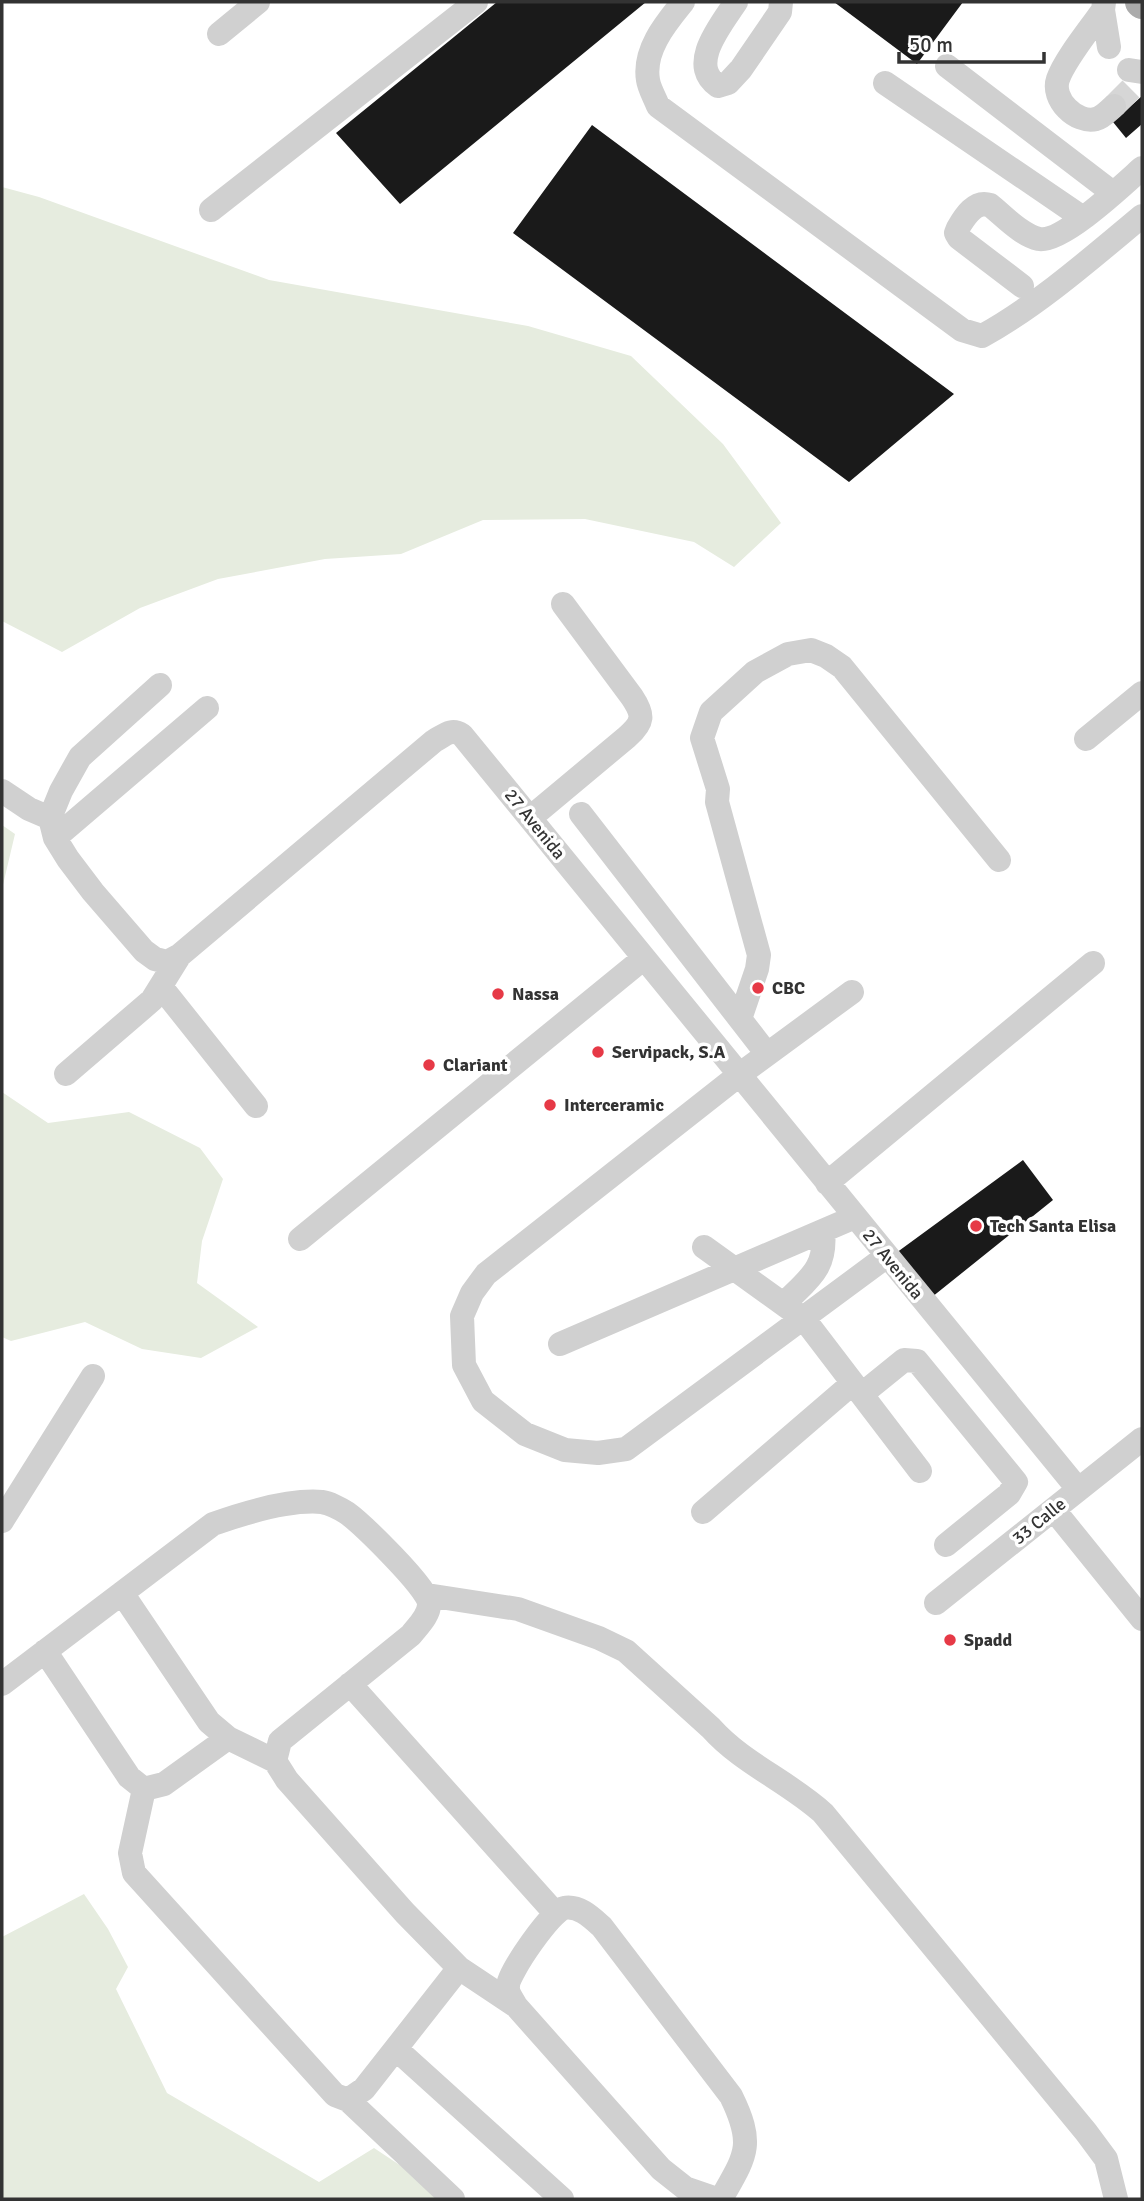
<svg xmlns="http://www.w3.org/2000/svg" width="1144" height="2201" font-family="Signika,sans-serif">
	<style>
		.green { fill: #e6ecdf }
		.building { fill: #1a1a1a }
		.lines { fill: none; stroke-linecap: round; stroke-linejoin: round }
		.minor-tunnel { stroke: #d6d6d6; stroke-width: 24; stroke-dasharray: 24 12; stroke-linecap: butt }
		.minor { stroke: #d0d0d0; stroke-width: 24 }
		.major { stroke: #ababab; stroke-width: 32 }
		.poi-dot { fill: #e63946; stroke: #fff; stroke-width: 2.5 }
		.labels { text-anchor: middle; stroke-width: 7; stroke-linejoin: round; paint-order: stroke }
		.street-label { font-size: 18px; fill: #333; stroke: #fff }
		.poi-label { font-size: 18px; font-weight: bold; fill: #333; stroke: #fff; text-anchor: start }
	</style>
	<rect width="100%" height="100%" fill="#fff"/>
	<path class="green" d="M2 187 39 197 269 280 528 326 631 356 723 444 781 523 734 567 694 542 585 519 483 520 401 554 325 559 218 579 140 608 62 652 2 621Z
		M2 825 15 834 2 889Z
		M2 1092 48 1123 129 1112 200 1148 223 1179 202 1241 197 1283 258 1327 201 1358 142 1349 85 1322 11 1341 2 1337Z
		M84 1894 108 1929 128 1967 116 1989 167 2093 319 2182 374 2148 451 2199H2V1937Z"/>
	<path class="building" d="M497 2H646L400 204 336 133Z
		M834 2H963L917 64Z
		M1142 96V124L1126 138 1113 122Z
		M592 125 954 394 849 482 513 233Z
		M1023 1160 1053 1200 932 1297 896 1253Z"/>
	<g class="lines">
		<path class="minor-tunnel" d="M1114 106 1132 88"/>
		<path class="minor" d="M683 2C666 23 643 50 648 80 649 88 655 98 658 106L962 330 982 336C1037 306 1094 256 1142 216
			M736 2C721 25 687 65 718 86L728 83 741 69 780 12 781 2
			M1104 2 1103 10 1109 47
			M1103 10C1090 29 1065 59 1058 79 1051 99 1076 124 1096 119 1103 117 1108 111 1114 106
			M219 34 258 2
			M947 66 1113 193
			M1129 70 1142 72
			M885 83 1083 218
			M211 210 476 2
			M1022 286 959 238 956 233 958 228C965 216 975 200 990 205 1004 216 1021 235 1039 239 1062 243 1124 184 1142 168
			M160 685 80 757 61 791 50 818 55 838 68 859 93 892 144 951 155 959 167 962 180 955 434 741C445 735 451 728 462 735L1078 1489
			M1086 739 1142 693
			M2 791 29 809 50 818
			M581 814 767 1054
			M530 818 627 737C644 722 644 715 632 697L563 604
			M55 838 207 708
			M162 988 256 1106
			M852 992 739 1075 486 1274 472 1293 462 1316 464 1365 483 1401 525 1434 565 1450 598 1453 626 1449 887 1256
			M740 1019 757 969 759 955 717 802 718 789 702 738 711 712 755 672 788 654 811 650 826 656 842 667 999 860
			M66 1074 152 1000 180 955
			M827 1183 1093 963
			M300 1239 644 958
			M704 1247 804 1319 920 1471
			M784 1304C808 1279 827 1269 823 1231
			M560 1344 855 1217
			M862 1394 904 1360 917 1361 1016 1482 1009 1494 946 1545
			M1054 1510 1142 1619
			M703 1512 853 1383
			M2 1521 93 1376
			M122 1593 209 1722 228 1738 275 1761
			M427 1595 518 1609 599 1638 626 1651 711 1728C742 1763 789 1782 823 1813L1086 2132 1106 2159 1116 2199
			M936 1603 1142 1439
			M45 1651 129 1777 144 1789 164 1784 228 1738
			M2 1684 213 1524C244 1513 288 1499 322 1502 329 1503 341 1509 347 1513 361 1523 428 1588 429 1603 430 1615 418 1626 411 1635L280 1741 275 1761 287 1780 405 1913 459 1968 516 2006
			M350 1684 555 1913
			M144 1789 130 1853 134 1873 335 2095 348 2100 364 2089 459 1968
			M396 2049 562 2199
			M348 2100 453 2199
			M717 2199 685 2188 661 2169 516 2006C513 2000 507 1993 508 1986 508 1973 552 1910 564 1908 579 1905 592 1918 602 1927L731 2096C755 2145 746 2155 721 2199"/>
		<path class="major" d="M1141 2 1142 3"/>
	</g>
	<g class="poi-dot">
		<circle cx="758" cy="988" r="7"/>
		<circle cx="498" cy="994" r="7"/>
		<circle cx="598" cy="1052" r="7"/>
		<circle cx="429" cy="1065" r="7"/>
		<circle cx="550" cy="1105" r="7"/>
		<circle cx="976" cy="1226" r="7"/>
		<circle cx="950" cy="1640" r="7"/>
	</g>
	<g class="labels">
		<g class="street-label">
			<text transform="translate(535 824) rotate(51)" y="6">27 Avenida</text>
			<text transform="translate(893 1264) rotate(51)" y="6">27 Avenida</text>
			<text transform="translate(1039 1521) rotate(-39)" y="6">33 Calle</text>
		</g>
		<g class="poi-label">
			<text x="772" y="994">CBC</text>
			<text x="512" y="1000">Nassa</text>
			<text x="612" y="1058">Servipack, S.A</text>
			<text x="443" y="1071">Clariant</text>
			<text x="564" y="1111">Interceramic</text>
			<text x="990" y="1232">Tech Santa Elisa</text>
			<text x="964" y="1646">Spadd</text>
		</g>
	</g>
	<rect width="1144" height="2201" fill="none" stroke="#333333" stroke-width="7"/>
	<path d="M899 52v10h145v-10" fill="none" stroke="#333333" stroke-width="3.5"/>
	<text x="909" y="52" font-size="21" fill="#333333" stroke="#ffffff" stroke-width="5" paint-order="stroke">50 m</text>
</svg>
